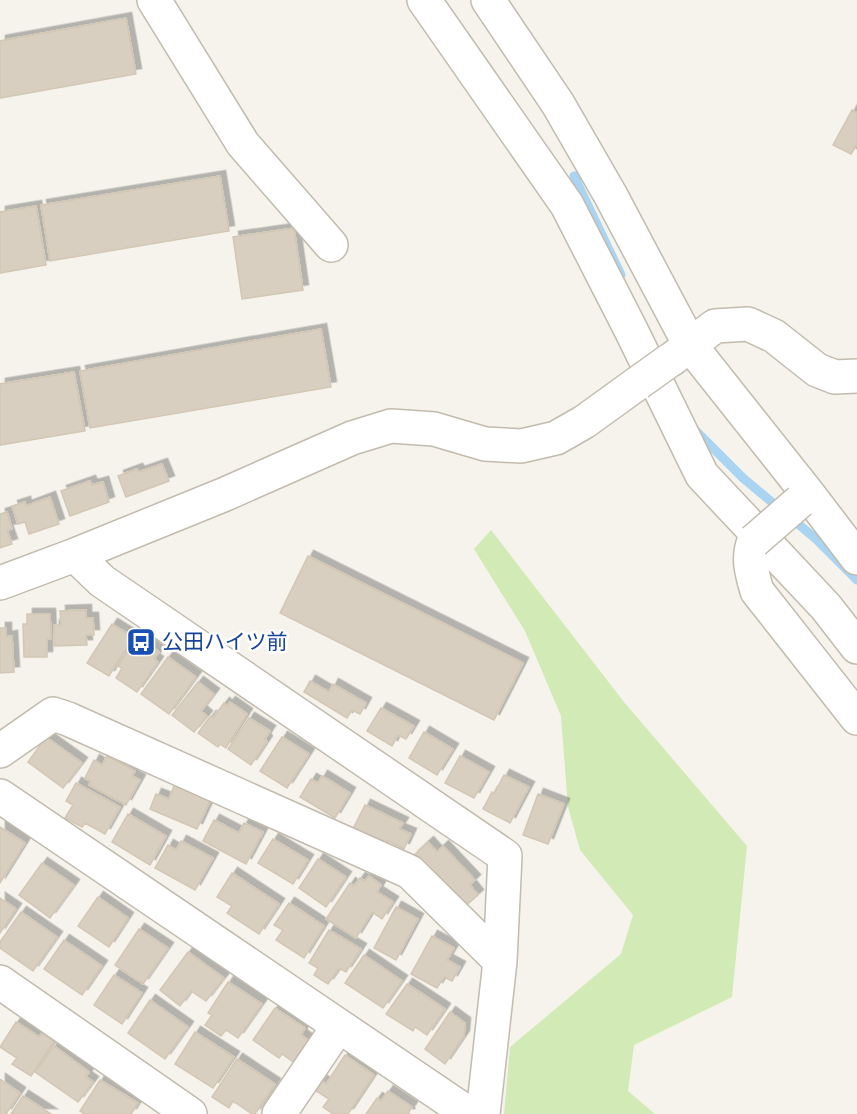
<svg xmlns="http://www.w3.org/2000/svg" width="857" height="1114" font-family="Raleway,'Noto Sans JP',sans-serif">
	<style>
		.green { fill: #d2eab5 }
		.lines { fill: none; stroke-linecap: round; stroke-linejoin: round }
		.stream { stroke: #a9d4f2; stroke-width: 9 }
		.building { fill: #d8cfc1; stroke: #d3c7b4; stroke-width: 1.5; filter: url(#shadow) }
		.minor-casing { stroke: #c2bbae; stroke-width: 36 }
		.minor { stroke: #fff; stroke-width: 33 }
		.minor-bridge-casing { stroke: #c2bbae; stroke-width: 36; stroke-linecap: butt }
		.minor-bridge { stroke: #fff; stroke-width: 33 }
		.labels { text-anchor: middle; stroke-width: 5; stroke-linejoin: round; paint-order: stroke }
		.transit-label { font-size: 21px; fill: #164399; stroke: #fff; text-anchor: start }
	</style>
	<defs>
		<filter id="shadow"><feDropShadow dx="5.5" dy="-5.5" stdDeviation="0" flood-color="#0004"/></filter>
	</defs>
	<rect width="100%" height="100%" fill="#f6f3ec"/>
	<path class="green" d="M491 530 624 702 747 846 732 997 634 1045 628 1091 655 1114H504L510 1047 621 954 633 915 580 850 568 807 561 716 525 631 474 549Z"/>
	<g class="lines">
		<path class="stream" d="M586 175 574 176 621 275
			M696 431 743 478 780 509
			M791 518 816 539 857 580"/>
	</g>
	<path class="building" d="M126 18 136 74 0 98V41Z
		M852 110 857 113V144L851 154 833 145Z
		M220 176 229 231 50 261 41 205Z
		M36 206 46 265 0 273V212Z
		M294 228 303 290 242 299 233 237Z
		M321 329 331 387 90 428 80 371Z
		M74 372 85 431 0 445V384Z
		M162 464 169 481 126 497 118 476 137 469 139 472Z
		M90 481 92 485 103 482 109 502 70 516 61 491Z
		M50 497 59 524 29 534 25 522 18 524 12 506 25 502 26 506Z
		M7 512 12 529 7 530 12 544 0 548V514Z
		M308 556 523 663 494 720 280 613Z
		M86 610V618H93L94 635H86L87 645 54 646V625H61L60 611Z
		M27 614H50L51 639H47V657H24L23 624H27Z
		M112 624 133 637 109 676 87 663Z
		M0 628H6V637L12 636 14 672 0 673Z
		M141 639 159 652 154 659 158 662 137 692 116 678 122 668 118 666 128 650 132 653Z
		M168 657 196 677 169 714 141 694Z
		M310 681 329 692 333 684 366 703 360 714 352 710 347 718 304 692Z
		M198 682 214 694 201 711 207 716 194 732 172 715Z
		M230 702 247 714 226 748 220 744 218 747 198 733 211 716 213 718 224 703 227 706Z
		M381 708 414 726 406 739 398 735 392 746 367 731Z
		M249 718 270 731 265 739 267 741 251 765 228 749Z
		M424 732 453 749 437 775 409 758Z
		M46 737 82 763 63 788 28 762Z
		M282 737 309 754 287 788 260 771Z
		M107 756 135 771 132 776 140 780 126 805 89 785 91 781 85 778 94 760 102 765Z
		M460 756 489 772 474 798 445 783Z
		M504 775 529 787 510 823 483 809 492 792 494 794Z
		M322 776 350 793 335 818 300 797 311 779 318 783Z
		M76 783 120 807 105 834 85 823 82 827 65 818 73 805 66 801Z
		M175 783 211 799 197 829 150 809 156 794 169 799Z
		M538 794 564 804 548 844 523 835Z
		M365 805 403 823 399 829 411 834 404 849 388 841 385 846 352 831Z
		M128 814 166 836 150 865 112 842Z
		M214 820 239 833 244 823 263 832 246 864 203 841Z
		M0 827 25 843 0 883Z
		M273 839 308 860 293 884 258 863Z
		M181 841 213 858 195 890 155 868 168 845 176 850Z
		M428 842 437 852 443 846 475 880 470 885 478 895 462 909 413 856Z
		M318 859 346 877 326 907 299 888Z
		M42 863 74 885 50 918 19 895Z
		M232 873 279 904 259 934 227 913 232 906 217 897Z
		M369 876 381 885 377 892 393 902 382 919 372 912 356 938 326 919 350 883 354 886 360 878 365 881Z
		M98 897 128 918 109 947 78 926Z
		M0 898 16 909 0 933Z
		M289 903 324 926 304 958 276 940 283 930 274 925Z
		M396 907 418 919 396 960 374 948Z
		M21 912 57 937 33 971 0 948V942Z
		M139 929 168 948 143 984 115 965Z
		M329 930 361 949 346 972 339 968 328 984 314 975 318 968 309 963Z
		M432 936 454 948 447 960 460 967 452 981 444 977 437 988 411 974Z
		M64 940 102 966 82 995 44 969Z
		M188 952 224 978 206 1001 191 991 180 1006 160 990Z
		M364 955 402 981 383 1008 345 983Z
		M114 975 142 993 122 1024 94 1005Z
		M228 982 262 1004 238 1038 226 1030 221 1036 205 1025 212 1015 208 1013Z
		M407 984 445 1009 427 1035 415 1027 413 1031 386 1014Z
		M150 1000 188 1027 165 1059 128 1033Z
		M275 1008 305 1028 301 1035 308 1040 293 1062 282 1054 279 1058 253 1040Z
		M450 1012 465 1023 464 1036 445 1064 425 1049Z
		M16 1022 39 1037 42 1033 54 1041 31 1076 12 1064 17 1058 0 1047Z
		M195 1032 234 1057 213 1088 175 1064Z
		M54 1046 89 1072 86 1077 93 1082 78 1102 35 1072Z
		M345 1055 374 1075 348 1114H333L323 1107 329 1099 315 1090 322 1081 326 1084Z
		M237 1059 275 1084 255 1114H252L233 1101 229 1108 212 1097Z
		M0 1079 20 1093 6 1114H0Z
		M100 1080 138 1103 131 1114H85L80 1111Z
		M388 1091 412 1107 408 1113 410 1114H366L377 1098 381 1101Z
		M23 1096 51 1114H11Z"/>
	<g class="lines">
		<g class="minor-casing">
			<path id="minor" d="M154 0 243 144 331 245
				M424 0 567 205 631 330 702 475 826 607 857 647
				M488 0 558 104 611 196 690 345 715 326 748 324 774 336 817 370 835 377 857 376
				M672 359 690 345 809 495 857 558
				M754 541C747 559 752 573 757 591L857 718
				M75 555 102 581 505 856 500 961 483 1114
				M0 583 75 555 223 495 352 438 391 426 434 429 485 444 521 446 556 438 584 422 638 383
				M0 751 53 714 68 719 410 872 500 961
				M0 796 469 1114
				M0 982 190 1114
				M279 1114 338 1027"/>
		</g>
		<use href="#minor" class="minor"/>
		<g class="minor-bridge-casing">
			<path id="minor-bridge" d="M638 383 670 360
				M754 541 800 501"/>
		</g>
		<use href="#minor-bridge" class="minor-bridge"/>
	</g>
	<defs>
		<g id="bus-square" transform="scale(1.5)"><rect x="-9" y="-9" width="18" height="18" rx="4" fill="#1a4fb4" stroke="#fff"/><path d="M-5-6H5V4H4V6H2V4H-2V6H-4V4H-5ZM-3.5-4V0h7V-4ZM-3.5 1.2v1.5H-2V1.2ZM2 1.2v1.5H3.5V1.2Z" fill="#fff"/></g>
	</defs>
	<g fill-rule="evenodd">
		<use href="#bus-square" x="141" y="642"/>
	</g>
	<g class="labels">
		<g class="transit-label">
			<text x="162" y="649">公田ハイツ前</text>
		</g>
	</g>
</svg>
